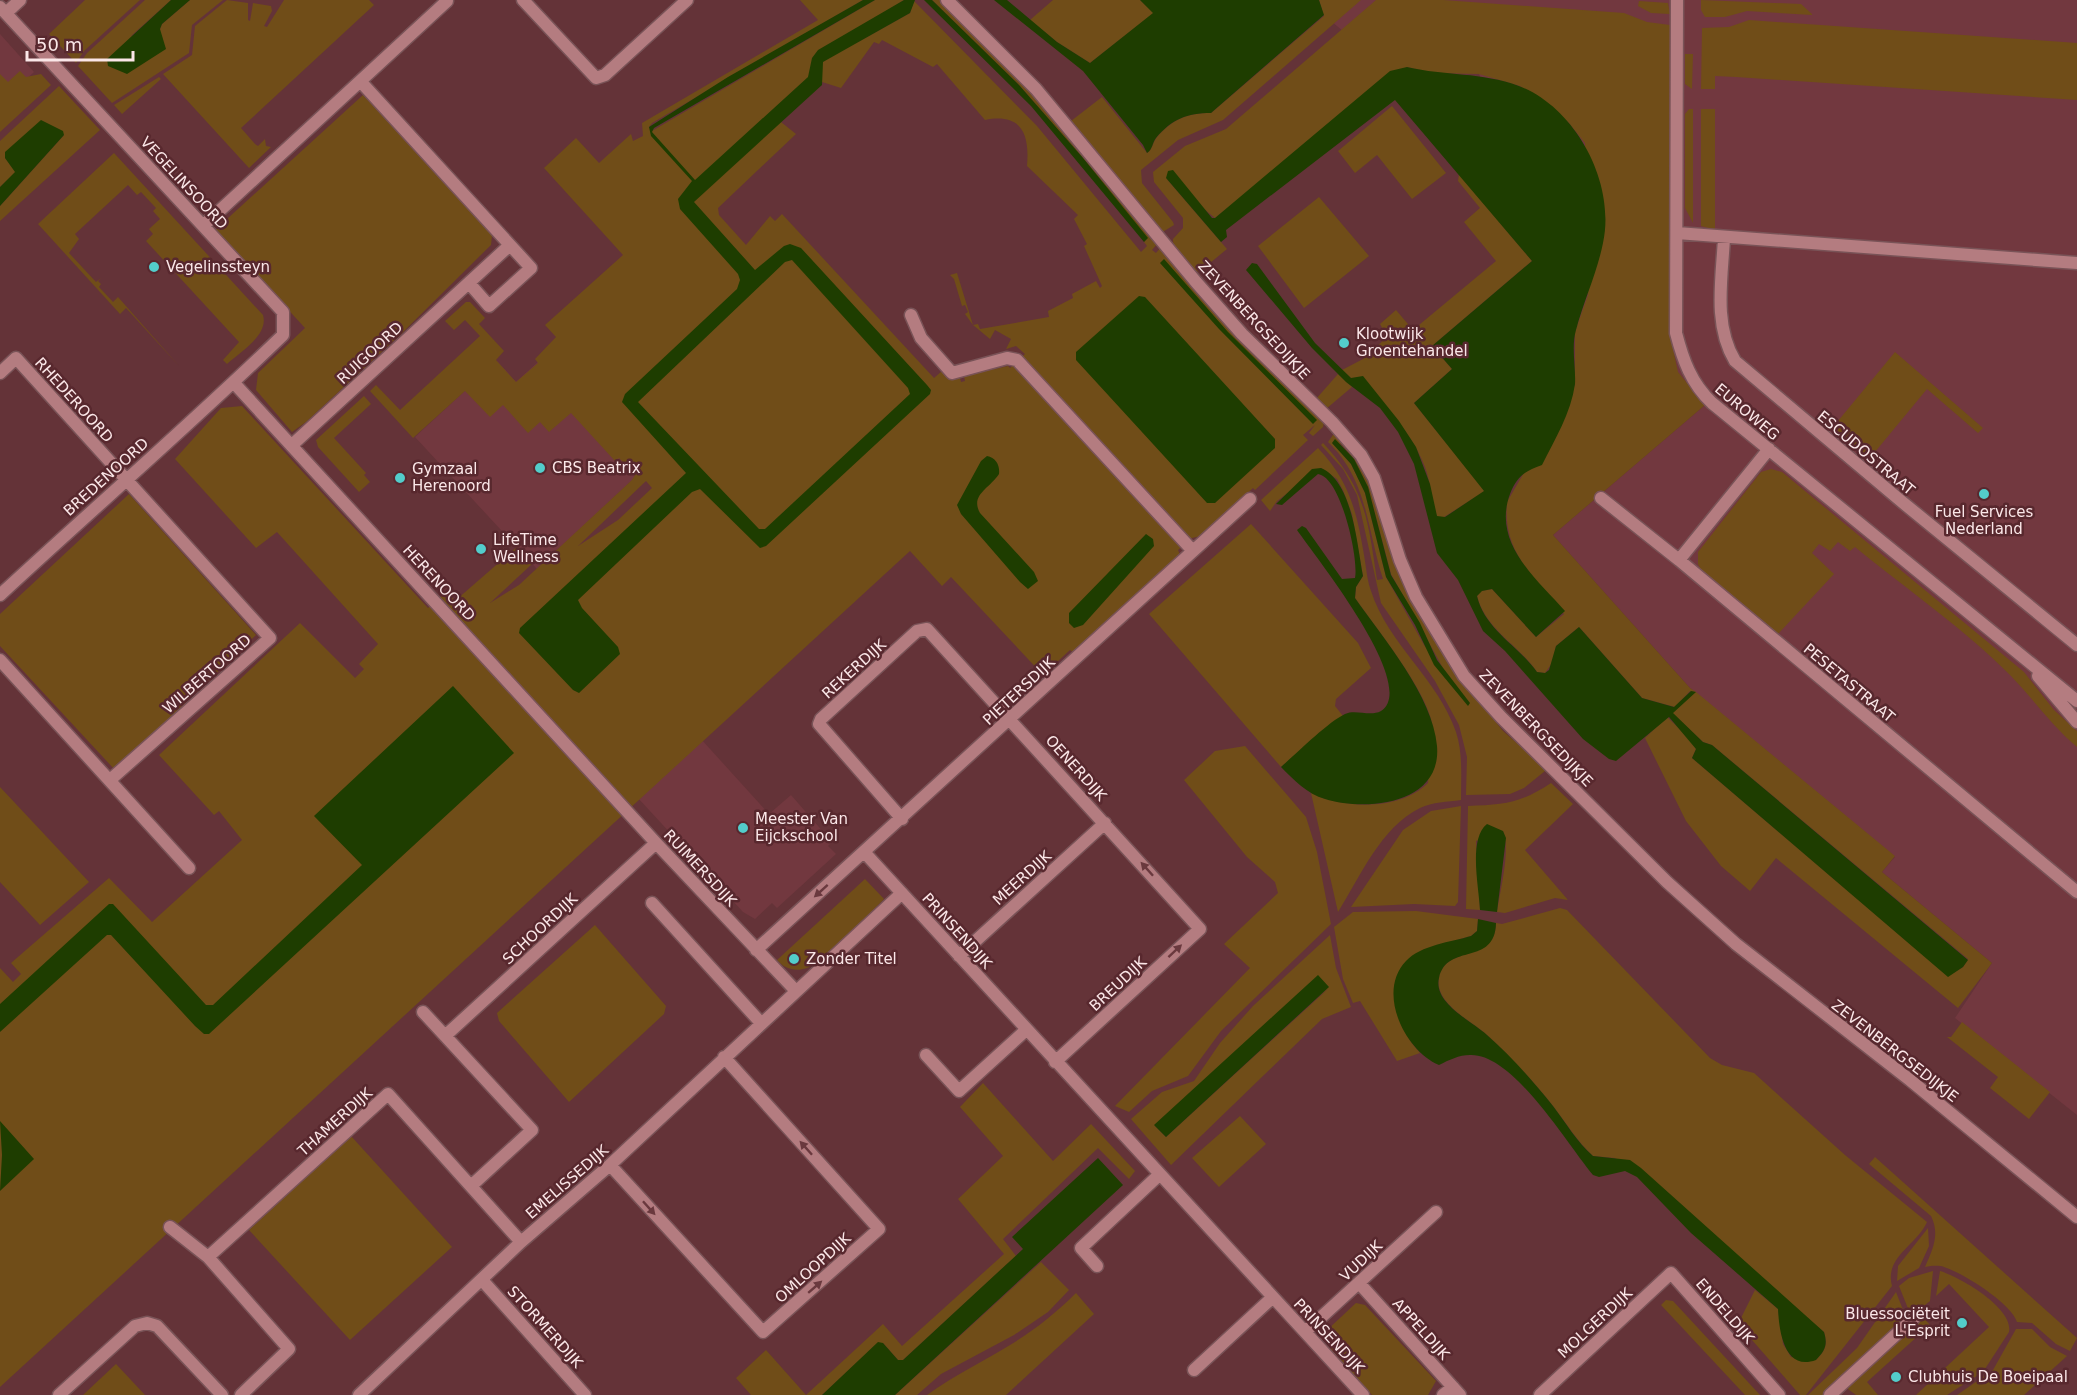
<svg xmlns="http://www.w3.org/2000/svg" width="2077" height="1395" font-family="'DejaVu Sans',sans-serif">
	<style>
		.built { fill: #72383f }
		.green { fill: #704d18; fill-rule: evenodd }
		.water { fill: #1e3d00; fill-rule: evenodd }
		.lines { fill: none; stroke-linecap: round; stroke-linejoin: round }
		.street-casing { stroke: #795357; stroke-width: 15 }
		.street { stroke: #b47c80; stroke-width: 12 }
		.oneway { fill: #6a393e }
		.poi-dot { fill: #53cdcb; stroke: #58282e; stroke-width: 2 }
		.labels { text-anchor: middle; stroke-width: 5; stroke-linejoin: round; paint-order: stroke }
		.street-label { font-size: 15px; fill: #fbe7e8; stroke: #58282e }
		.poi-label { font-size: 15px; fill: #fbe7e8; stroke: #58282e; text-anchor: start }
	</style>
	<rect width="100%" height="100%" fill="#643338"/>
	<path class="built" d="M1319 0H2077V1115L1955 1018 1992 963 1882 872 1895 857 1690 688 1553 535 1705 405 1575 332 1479 74 1390 71 1324 15Z
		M0 34 34 72 0 104Z
		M497 361 516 382 538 362 640 473 537 569 415 437Z
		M701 739 769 814 791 795 832 842 828 846 836 854 777 908 772 903 755 919 743 912 638 798Z"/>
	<path class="green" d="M85 0H140L84 51 76 63 49 34Z
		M145 0H171L131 36 160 29 162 24 190 0H223L192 25 189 53 112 103 78 66 87 53Z
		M227 0 248 3V20L250 21 253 3 271 6 272 11 264 26 267 27 284 0H369L374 5 241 128 255 144 258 146 265 139 266 146 271 147 249 168 163 74 192 55 195 26Z
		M800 0H863L652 123 649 127 652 131 875 0H904L879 16 858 42 910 13 914 1 1037 126 1141 252 1147 246 1144 242 1147 238 1083 158 1019 85 932 0H941L1039 100 1158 243 1152 250 1156 253 1161 247 1324 422 1323 427 1313 436 1309 433 1315 425 1303 435 1308 440 1255 490 1253 488 1201 536 1192 538 1178 550 1181 557 1076 655 1070 650 1043 675 951 577 942 586 910 551 0 1387V968L13 982 21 974 11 963 109 878 152 922 242 840 219 811 214 815 159 755 300 623 355 678 364 669 359 664 378 644 277 532 256 548 175 459 221 408 242 406 428 608 447 591 468 618 471 616 456 600 517 547 532 564 490 603 519 585 632 480 635 475 619 458 615 461 571 413 549 432 540 422 528 433 503 405 490 417 465 391 413 438 370 391 376 385 400 410 480 336 465 320 454 330 445 321 466 302H470L485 318 479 324 504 351 496 360 516 382 538 363 535 359 556 337 545 325 623 255 544 168 576 138 599 163 631 134 633 141 643 136 642 123 818 20ZM882 40 933 67 937 64 985 120C1020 113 1030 132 1027 166L1078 215 1074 219 1087 244 1084 246 1102 286 1100 288 1096 281 1072 294 1073 298 1048 311 1049 317 980 329 978 324 973 325 957 273 950 275 954 279 962 306 965 305 968 312 965 314 973 325 990 339 995 330 1011 339 1006 349 1016 346 1025 354 1010 368 1008 366 964 376 965 381 961 382 960 378H949L942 371 934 378 782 214 775 221 770 216 746 245 719 215 718 208 796 134 781 122 822 79V82L841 88 874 42 879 44ZM646 481 652 488 618 520 578 546Z
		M1053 0H1140L1154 13 1090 63 1057 42 1030 20Z
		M1319 0H1361L1223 120 1178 140 1141 170 1142 183 1173 222 1174 225 1161 233 1071 121 1102 97 1147 153C1153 149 1152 143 1157 137 1173 119 1187 113 1211 113L1324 16Z
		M1376 0H1443L1624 13 1647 22 1670 25 1669 263 1673 349 1678 372 1705 405 1553 535 1690 688 1696 692 1895 856 1882 872 1992 963 1958 1008 1776 858 1750 891 1721 866 1686 821 1645 738 1667 717 1688 737 1696 749 1692 758 1948 976 1963 967 1968 959 1712 745 1703 742 1672 713 1695 692 1690 691 1675 707 1642 698 1579 627 1556 646 1552 663 1545 673 1537 672C1519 645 1486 630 1477 596L1481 591 1492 589 1536 637 1564 614C1535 577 1502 553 1507 502L1575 385V332L1588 295 1585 143 1569 123 1520 86 1479 74 1432 73 1407 67 1215 218 1166 178 1227 249 1199 272C1188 268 1172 250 1173 239L1183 228V218L1154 182 1153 172 1185 146 1226 129Z
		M1701 0 1801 4 1813 15 1747 11 1725 17H1705L1701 10Z
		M1639 1 1668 3 1670 14 1651 13 1638 6Z
		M1749 20 2077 43V100L1736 77 1715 76V89H1701L1702 28 1729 27Z
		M1685 54H1693L1692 89 1685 84Z
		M20 71 26 77 41 74 51 85 0 132V74L8 82Z
		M159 77 161 79 122 114 114 105Z
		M59 86 100 130 0 221V206L64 135 5 158 16 172 0 187V141Z
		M363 95 492 235 491 245 403 332 306 422 292 432 256 390 258 373 305 328 215 230Z
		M1392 106 1446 173 1412 199 1377 155 1355 173 1338 151Z
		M1689 109H1693V223L1685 208V114Z
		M1701 109H1715V230L1701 226Z
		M114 153 263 315C269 335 240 352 227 364L223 360 239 342 146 241 153 234 149 229 160 219 153 211 156 208 141 192 137 195 128 185 75 234 79 239 69 253 96 282 101 278 98 281 101 284 99 287 113 302 118 297 179 366 126 308 120 314 38 224Z
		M1459 174 1532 261 1432 346 1452 369 1414 403 1485 491 1444 517H1437C1431 500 1431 483 1425 467 1409 424 1375 400 1342 370L1363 359 1387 337 1380 324 1396 310 1413 330 1496 261 1464 222 1480 208 1458 181Z
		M1319 197 1369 256 1304 308 1258 246Z
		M1895 352 1983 428 1978 433 1927 389 1870 458 1833 427Z
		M1338 374 1352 387 1326 409 1316 399Z
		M364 396 371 404 334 438 366 473 364 475 370 482 359 492 318 447 316 440Z
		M1335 432 1366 473 1378 507 1462 680 1503 731 1544 767 1545 771 1524 788 1510 794 1466 795 1467 757 1459 725 1435 681 1381 603 1357 495 1343 469 1321 445 1323 443C1366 489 1368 521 1377 580L1383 579C1367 530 1368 480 1328 442ZM1332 443 1341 444 1354 459 1368 487 1391 574 1443 668 1424 645 1386 577 1365 493 1351 464Z
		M1318 448C1349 480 1357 512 1364 555 1366 566 1367 580 1371 591 1388 644 1438 679 1456 732 1463 753 1461 777 1461 800 1447 802 1433 802 1420 808 1381 827 1360 877 1338 912L1311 793C1344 809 1400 811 1428 783 1429 765 1436 741 1432 723 1425 688 1377 630 1355 598L1356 587 1363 576 1352 514 1343 490 1337 479 1321 468 1277 501 1270 511 1261 500Z
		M1771 469 1782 472 2024 672 2054 710 2077 731V747C2052 726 2034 700 2011 676 1966 630 1905 588 1855 547L1850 551 1838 542 1830 551 1819 544 1812 553 1834 574 1777 635 1702 572 1698 564V552L1761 472Z
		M129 494 256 635 115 770 0 646V614Z
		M1251 524 1358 643 1371 668 1336 699 1335 706 1343 716 1281 767 1149 614Z
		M1245 746 1306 817 1317 852 1331 924 1221 1031 1188 1076 1152 1091 1129 1112 1115 1106 1250 968 1224 944 1278 893 1275 882 1247 857 1184 780 1215 751Z
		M1551 783 1573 804 1525 850 1568 900 1555 898 1505 913 1497 912C1500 891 1511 849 1503 831L1476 841 1480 910 1466 909 1468 806C1504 805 1521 803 1551 783Z
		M0 787 89 882 40 925 0 882Z
		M1461 806 1458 902 1455 906 1414 904 1351 907 1403 830 1431 811Z
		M865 879 884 899C869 914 823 962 807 968 795 972 785 969 777 960Z
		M1560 908 1567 910 1710 1058 1722 1065 1754 1073 1845 1155 1927 1222C1917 1245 1884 1257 1892 1286L1806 1395H1800L1738 1324 1755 1290 1778 1309 1783 1344 1791 1357 1816 1360C1825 1351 1828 1345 1824 1332L1615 1158 1593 1156C1578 1142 1566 1123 1553 1106 1533 1081 1511 1057 1487 1035 1473 1022 1434 1003 1439 978 1445 944 1495 964 1496 923L1502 924Z
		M1416 911 1478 919 1477 931 1471 936 1439 945 1395 985C1394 1012 1402 1033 1420 1053L1397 1061 1360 1001 1353 1003 1343 979 1334 927 1353 912Z
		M595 925 666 1006 664 1014 569 1102 499 1021 497 1013Z
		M1330 935 1336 968 1351 1007 1322 1019 1171 1165 1131 1119 1162 1092 1194 1081 1220 1043 1253 1006ZM1329 988 1166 1137 1155 1126V1125Z
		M1962 1022 2050 1092 2029 1119 1990 1088 1998 1077 1947 1037H1951Z
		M983 1083 1053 1161 1091 1124 1135 1171 1129 1179 1098 1148 1003 1239 1016 1256 903 1360H898L883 1343H878L822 1395H751L736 1378 766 1350 806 1395 883 1324 902 1346 1004 1254 958 1199 1003 1156 960 1107Z
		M1240 1116 1266 1144 1219 1187 1192 1158Z
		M351 1136 452 1247 350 1340 249 1230Z
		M1875 1157 2077 1338 2070 1351 2056 1344 2032 1323 2017 1322C2011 1303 1963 1273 1944 1267 1938 1265 1931 1266 1925 1267 1933 1249 1940 1234 1931 1216L1869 1164Z
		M1928 1228 1929 1246 1919 1268 1897 1281 1898 1266Z
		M1041 1262 1069 1290 1048 1312 1014 1335 941 1374 917 1395H895Z
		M1933 1271 1930 1301 1911 1316 1899 1286 1909 1278Z
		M1940 1271C1960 1277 2014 1308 2009 1332L1983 1372 1947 1395H1916L1989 1327 1949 1284 1936 1296Z
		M1896 1292 1907 1320 1827 1395H1808L1857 1348Z
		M1076 1293 1094 1314 1006 1395H927C956 1374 985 1361 1015 1342 1037 1328 1057 1312 1076 1293Z
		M1666 1300 1673 1301 1760 1395H1745L1661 1305Z
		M1356 1303 1365 1305 1436 1381 1428 1395H1372L1325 1342V1332Z
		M1921 1315 1930 1325 1867 1382 1878 1395H1856L1845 1387Z
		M2016 1329H2032L2050 1347 2067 1356 2024 1395H1957L1993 1370Z
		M116 1364 145 1395H83Z"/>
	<path class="water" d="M171 0H190L162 24 160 29 166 49 127 74 108 66 107 59Z
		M863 0H875L654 128 652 132 695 180 808 77 812 58 818 50 904 0H915L910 13 823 62 822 85 694 202 755 270 784 246 790 244 801 248 927 385 931 390 930 394 766 546 760 548 700 489 692 492 578 600 582 608 618 647 620 654 579 693 573 690 519 633 520 628 686 473 622 402 625 394 737 289 740 280 738 274 680 209 678 199 692 181 651 136 649 127 728 77ZM792 260 908 388 910 394 765 529H759L638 402 785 262Z
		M924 0H932L1019 85 1083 158 1148 238 1144 242 1031 106Z
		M994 0H1007L1057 42 1090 63 1153 13 1140 0H1319L1324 15 1211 113C1187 113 1172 119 1156 138 1152 143 1153 149 1147 153L1143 145 1083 71Z
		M1407 67C1445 76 1482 72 1519 86 1576 108 1616 183 1603 243 1597 273 1584 300 1576 330 1571 347 1576 367 1575 384 1571 413 1555 439 1542 465 1525 471 1517 476 1510 494 1492 543 1536 578 1565 611L1536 637 1492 589 1482 591 1477 596C1485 630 1519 646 1537 672L1545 673 1549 670 1556 646 1579 627 1642 698 1674 707 1691 691 1696 692 1673 713 1703 742 1712 745 1968 960 1963 967 1948 977 1692 758 1696 749 1669 717 1616 761 1609 759 1583 739 1505 651 1483 631 1458 580 1437 553 1414 464 1398 432 1380 408 1346 382 1312 348 1246 270 1252 263 1257 264 1315 343 1351 378 1363 376 1399 421 1416 447 1430 484 1437 516 1445 517 1484 491 1414 403 1452 369 1432 346 1532 261 1395 100 1226 230 1227 237 1221 242 1166 178 1168 171 1173 170 1212 218H1215L1390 71Z
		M41 120 63 131 64 135 0 206V187L15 172 5 158V152Z
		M1164 259 1228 332 1317 420 1313 424 1219 329 1160 263Z
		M1139 296 1145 297 1275 439V448L1215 503H1207L1076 360V352Z
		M1335 439 1354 459 1368 487 1391 575 1420 623 1437 660 1470 703 1468 706 1434 665 1415 625 1386 577 1365 493 1351 464 1332 443Z
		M987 456C996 458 1000 465 999 474 989 489 970 495 980 513L1034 572 1038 581 1028 589 1020 582 961 514 957 505 981 461Z
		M1321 468C1353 482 1357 545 1363 576L1356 587 1355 598C1383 638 1433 696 1437 746 1442 804 1367 812 1325 799 1307 794 1294 780 1281 767 1297 753 1328 722 1345 714 1356 709 1370 717 1381 711 1420 686 1314 555 1297 530L1302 526 1306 528 1342 579 1355 578C1359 559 1341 477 1318 474L1282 505 1276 504 1312 469Z
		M1146 534 1153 539 1154 546 1083 625 1074 628 1069 623V613Z
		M453 686 514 753 209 1034H204L195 1026 111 935H107L0 1032V1004L109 904H113L206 1005H213L362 865 314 816Z
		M1487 824 1503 831 1506 838 1497 912 1480 910C1479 887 1468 839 1487 824Z
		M1478 919 1496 923C1495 967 1447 942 1439 978 1433 1003 1472 1021 1487 1035 1511 1056 1533 1081 1553 1106 1566 1123 1577 1142 1593 1156L1630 1160 1641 1168 1824 1332C1828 1345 1825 1351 1816 1360 1784 1372 1779 1330 1778 1309L1691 1233 1637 1177 1625 1171 1599 1177 1593 1175C1567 1144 1513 1053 1470 1055 1459 1055 1449 1060 1439 1065 1405 1051 1376 992 1406 961 1421 945 1451 942 1471 936L1477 931Z
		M1318 975 1329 987 1166 1137 1154 1125Z
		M0 1121 34 1159 0 1191 2 1155Z
		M1098 1158 1123 1185 895 1395H822L878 1342 883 1343 898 1360H903L1023 1249 1012 1237Z"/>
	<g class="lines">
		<g class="street-casing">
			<path id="street" d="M523 0 596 78 605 75 687 0
				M947 0 1036 89 1196 282 1242 334 1332 422 1361 455 1374 478 1400 560 1416 597 1464 676 1501 717 1667 882 1736 944 1910 1080 2077 1217
				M1677 0 1676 333C1683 360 1691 383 1712 403L2077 701
				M0 7 283 312V335C191 424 94 508 0 595
				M6 13 20 0
				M203 226 447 1
				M1677 233 2077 263
				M1724 238C1722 278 1713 325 1735 361L1901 501 2077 645
				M469 283 489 306 531 268 510 245
				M911 315 921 338 952 373 1007 358 1017 360 1193 551
				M0 373 16 358 270 638 110 780
				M234 383 656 843 796 991
				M292 445 510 245 361 82
				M1601 498 1679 560 2077 892
				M1679 560 1769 449
				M0 660 189 868
				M2038 676 2077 722
				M902 819 819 724 821 719 917 631 927 629 1200 929 1055 1062
				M865 853 1363 1395
				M652 903 761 1023
				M756 950 1250 499
				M959 956 1105 823
				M423 1012 532 1130 471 1186
				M445 1036 656 843
				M926 1055 959 1091 1026 1030
				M610 1165 763 1332 879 1229 724 1057
				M170 1227 208 1257 289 1349 241 1395
				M208 1257 388 1094 521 1242
				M1097 1266 1081 1248 1159 1175
				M482 1280 585 1395
				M1359 1283 1460 1395
				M1305 1332 1436 1212
				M1194 1370 1273 1297
				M59 1395 135 1326 147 1323 157 1326 222 1395
				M359 1395 521 1242 610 1165 902 893
				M1443 1395 1453 1387
				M1540 1395 1671 1273 1779 1395
				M1830 1395 1914 1318"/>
		</g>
		<use href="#street" class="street"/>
	</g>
	<defs><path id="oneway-solid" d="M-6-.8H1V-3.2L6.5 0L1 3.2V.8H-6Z" transform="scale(1.5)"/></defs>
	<g class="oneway">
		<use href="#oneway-solid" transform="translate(1147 869) rotate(-132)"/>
		<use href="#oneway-solid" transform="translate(821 891) rotate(138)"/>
		<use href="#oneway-solid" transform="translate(1175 951) rotate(-43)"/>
		<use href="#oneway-solid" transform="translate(806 1148) rotate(-132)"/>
		<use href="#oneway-solid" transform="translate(649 1208) rotate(48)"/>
		<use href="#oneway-solid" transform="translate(815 1287) rotate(-41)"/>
	</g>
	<g class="poi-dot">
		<circle cx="154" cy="267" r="6"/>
		<circle cx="1344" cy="343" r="6"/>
		<circle cx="540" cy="468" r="6"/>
		<circle cx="400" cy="478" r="6"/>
		<circle cx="1984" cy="494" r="6"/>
		<circle cx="481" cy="549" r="6"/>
		<circle cx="743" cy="828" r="6"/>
		<circle cx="794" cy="959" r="6"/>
		<circle cx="1962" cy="1323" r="6"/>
		<circle cx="1896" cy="1377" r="6"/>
	</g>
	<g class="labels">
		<g class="street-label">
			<text transform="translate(184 183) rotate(47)" y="5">VEGELINSOORD</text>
			<text transform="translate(1254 320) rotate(47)" y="5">ZEVENBERGSEDIJKJE</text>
			<text transform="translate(370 353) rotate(-43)" y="5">RUIGOORD</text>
			<text transform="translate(74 400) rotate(48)" y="5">RHEDEROORD</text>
			<text transform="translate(1747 412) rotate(40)" y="5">EUROWEG</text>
			<text transform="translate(1866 453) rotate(40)" y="5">ESCUDOSTRAAT</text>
			<text transform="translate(106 477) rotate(-42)" y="5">BREDENOORD</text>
			<text transform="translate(439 583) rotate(47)" y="5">HERENOORD</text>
			<text transform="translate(854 669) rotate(-42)" y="5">REKERDIJK</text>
			<text transform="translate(207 674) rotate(-41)" y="5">WILBERTOORD</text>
			<text transform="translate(1849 683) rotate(40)" y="5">PESETASTRAAT</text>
			<text transform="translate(1019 691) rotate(-43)" y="5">PIETERSDIJK</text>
			<text transform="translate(1536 728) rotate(46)" y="5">ZEVENBERGSEDIJKJE</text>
			<text transform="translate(1076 768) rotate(48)" y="5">OENERDIJK</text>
			<text transform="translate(700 868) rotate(47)" y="5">RUIMERSDIJK</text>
			<text transform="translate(1022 878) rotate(-42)" y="5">MEERDIJK</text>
			<text transform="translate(540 929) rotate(-43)" y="5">SCHOORDIJK</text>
			<text transform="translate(957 931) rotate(48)" y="5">PRINSENDIJK</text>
			<text transform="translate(1118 984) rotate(-43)" y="5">BREUDIJK</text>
			<text transform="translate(1895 1051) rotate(38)" y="5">ZEVENBERGSEDIJKJE</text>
			<text transform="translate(335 1122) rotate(-42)" y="5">THAMERDIJK</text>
			<text transform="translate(567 1182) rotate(-41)" y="5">EMELISSEDIJK</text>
			<text transform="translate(1361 1261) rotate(-43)" y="5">VUDIJK</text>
			<text transform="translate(813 1268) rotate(-42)" y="5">OMLOOPDIJK</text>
			<text transform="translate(1725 1311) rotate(49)" y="5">ENDELDIJK</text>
			<text transform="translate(1595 1323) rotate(-43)" y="5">MOLGERDIJK</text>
			<text transform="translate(545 1327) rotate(48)" y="5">STORMERDIJK</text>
			<text transform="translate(1421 1329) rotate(48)" y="5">APPELDIJK</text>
			<text transform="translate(1329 1336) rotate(47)" y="5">PRINSENDIJK</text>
		</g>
		<g class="poi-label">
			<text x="166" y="272">Vegelinssteyn</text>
			<text x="1356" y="339">Klootwijk<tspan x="1356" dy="17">Groentehandel</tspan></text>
			<text x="552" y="473">CBS Beatrix</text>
			<text x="412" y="474">Gymzaal<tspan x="412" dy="17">Herenoord</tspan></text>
			<text x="1984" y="517" text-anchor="middle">Fuel Services<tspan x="1984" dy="17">Nederland</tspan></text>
			<text x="493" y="545">LifeTime<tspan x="493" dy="17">Wellness</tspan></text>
			<text x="755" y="824">Meester Van<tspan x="755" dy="17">Eijckschool</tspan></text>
			<text x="806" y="964">Zonder Titel</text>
			<text x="1950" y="1319" text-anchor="end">Bluessociëteit<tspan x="1950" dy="17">L'Esprit</tspan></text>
			<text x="1908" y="1382">Clubhuis De Boeipaal</text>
		</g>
	</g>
	<path d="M27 51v9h106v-9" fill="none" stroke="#fbe7e8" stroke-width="3"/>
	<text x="36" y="51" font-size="18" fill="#fbe7e8" stroke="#58282e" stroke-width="4.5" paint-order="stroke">50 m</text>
</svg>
